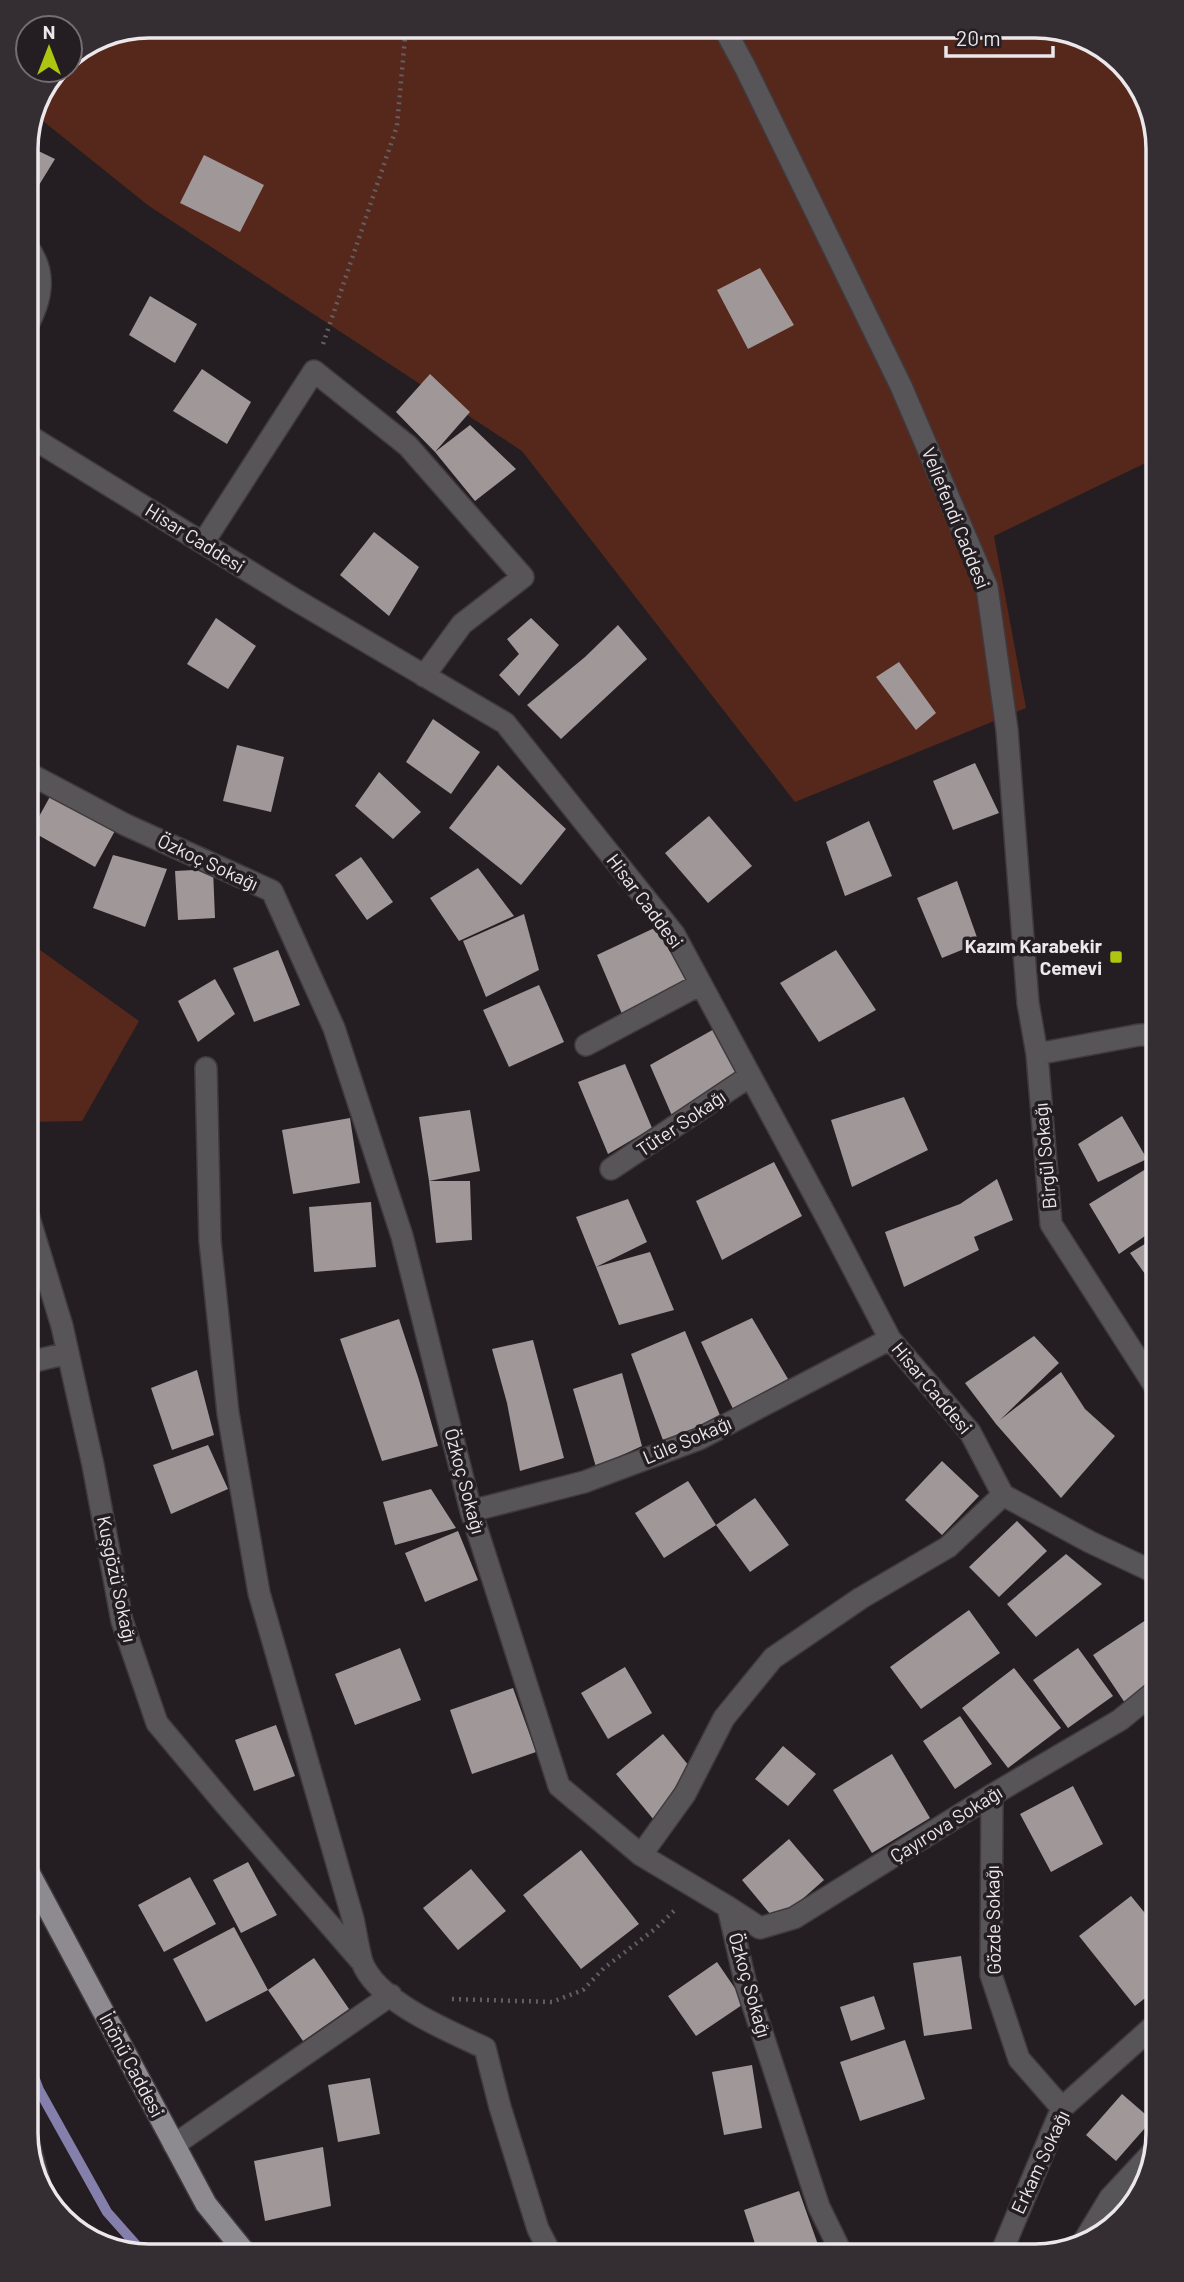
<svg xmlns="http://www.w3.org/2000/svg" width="1184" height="2282" font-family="Barlow,sans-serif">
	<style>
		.green { fill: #56281b }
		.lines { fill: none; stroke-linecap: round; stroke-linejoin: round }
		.stream { stroke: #857fac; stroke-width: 10 }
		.building { fill: #a09798 }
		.minor-casing { stroke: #403a3e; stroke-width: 24 }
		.major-casing { stroke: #403a3e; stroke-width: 24 }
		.path { stroke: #635e62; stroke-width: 4.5; stroke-dasharray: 2 5; stroke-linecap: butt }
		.minor { stroke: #575558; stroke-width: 21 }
		.major { stroke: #8e8b90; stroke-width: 21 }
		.poi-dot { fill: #adc60f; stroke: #241e22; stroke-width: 2.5 }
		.labels { text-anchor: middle; stroke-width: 7; stroke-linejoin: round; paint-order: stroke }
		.street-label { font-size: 19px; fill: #ebe7ea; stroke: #241e22 }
		.poi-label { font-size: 19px; font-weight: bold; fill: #ebe7ea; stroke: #241e22; text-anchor: end }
		.rim { fill: none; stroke: #ebe7ea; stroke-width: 3.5 }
	</style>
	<rect width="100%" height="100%" fill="#241e22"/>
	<path class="green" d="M149 26 1043 27 1109 51 1148 102 1158 149V457L994 536 1026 708 795 802 522 451 149 206 38 117 59 70H70V57L103 35Z
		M26 940 139 1021 82 1121 26 1122Z"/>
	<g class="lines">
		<path class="stream" d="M26 2056 39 2090 107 2212 146 2256"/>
	</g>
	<path class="building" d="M26 145 55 159 28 203 26 202Z
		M204 155 264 185 240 232 180 203Z
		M760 268 794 325 748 349 717 290Z
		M150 296 197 324 175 363 129 335Z
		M202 369 251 402 227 444 173 411Z
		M430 374 470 412 435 452 396 412Z
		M470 425 516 469 475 501 435 452Z
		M374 532 419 567 389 616 340 575Z
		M216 618 256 646 228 689 187 664Z
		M531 618 559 645 519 696 499 675 519 654 507 639Z
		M618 625 647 659 561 739 527 705 585 657Z
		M899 662 936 713 916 730 876 677Z
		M433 719 480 752 451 794 406 762Z
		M237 745 284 757 271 812 223 801Z
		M975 763 999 813 953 830 933 781Z
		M498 765 566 829 521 885 449 828Z
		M379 772 421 812 393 839 355 806Z
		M52 793 116 829 95 867 31 831Z
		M709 816 752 866 708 903 665 853Z
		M869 821 892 876 845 896 826 842Z
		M113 855 167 869 145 927 93 908Z
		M361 857 393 902 367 920 335 875Z
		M478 868 514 916 459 941 430 898Z
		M213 869 215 918 178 920 175 871Z
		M957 881 979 943 942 958 917 898Z
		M524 914 539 970 486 997 463 941Z
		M665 923 689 981 622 1014 597 955Z
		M278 950 300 1005 254 1022 233 968Z
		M836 950 876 1010 819 1042 780 983Z
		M215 979 235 1014 198 1042 178 1001Z
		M539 985 564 1042 509 1067 483 1010Z
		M716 1028 750 1076 673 1118 650 1065Z
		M625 1064 652 1128 608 1154 578 1082Z
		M904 1097 928 1150 852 1187 831 1120Z
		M470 1110 480 1171 429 1181 419 1117Z
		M1122 1116 1147 1159 1098 1182 1078 1144Z
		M350 1118 360 1183 293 1194 282 1130Z
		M774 1162 802 1216 722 1260 696 1201Z
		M1154 1164 1158 1170V1227L1119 1254 1089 1204Z
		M997 1179 1013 1220 974 1237 979 1250 904 1287 885 1232 960 1204Z
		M429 1181H470L472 1240 436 1243Z
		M628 1199 647 1242 596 1267 576 1217Z
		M371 1202 376 1267 314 1272 309 1207Z
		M1158 1236V1292L1130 1253Z
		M650 1252 674 1310 619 1325 596 1267Z
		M752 1318 788 1379 733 1409 701 1342Z
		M399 1319 419 1380 438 1446 382 1461 340 1339Z
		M685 1331 724 1425 667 1451 631 1354Z
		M1034 1336 1059 1363 1000 1420 1061 1372 1085 1409 1115 1436 1061 1498 996 1424 965 1383Z
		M533 1340 564 1458 520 1471 507 1403 492 1349Z
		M197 1370 214 1435 172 1450 151 1388Z
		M622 1373 642 1446 596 1467 573 1389Z
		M208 1445 228 1489 171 1514 153 1465Z
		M942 1461 979 1496 942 1535 905 1500Z
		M688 1481 716 1525 664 1558 635 1513Z
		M431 1489 456 1528 395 1545 383 1502Z
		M755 1498 789 1545 750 1572 716 1525Z
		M1017 1521 1047 1551 999 1597 969 1567Z
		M458 1531 478 1580 425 1602 405 1553Z
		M1066 1554 1102 1584 1036 1637 1007 1604Z
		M969 1610 1000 1653 921 1709 890 1667Z
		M1158 1612V1681L1125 1703 1093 1655Z
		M400 1648 421 1700 355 1725 335 1674Z
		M1078 1648 1113 1696 1068 1728 1033 1680Z
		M625 1667 652 1713 608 1739 581 1693Z
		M1014 1668 1061 1728 1008 1768 962 1708Z
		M513 1688 536 1752 472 1774 450 1710Z
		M960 1716 992 1764 955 1789 923 1741Z
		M276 1725 295 1776 254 1791 235 1740Z
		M663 1734 689 1766 654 1820 616 1774Z
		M783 1746 816 1774 788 1806 755 1779Z
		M892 1754 930 1818 872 1853 833 1790Z
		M1073 1786 1103 1844 1051 1872 1020 1814Z
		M789 1839 824 1880 774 1924 771 1915 742 1880Z
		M581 1850 639 1924 581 1969 523 1895Z
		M248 1862 277 1915 241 1933 213 1880Z
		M471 1869 506 1911 458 1950 423 1908Z
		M190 1877 216 1924 164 1952 138 1905Z
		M1158 1884V1907L1147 1890Z
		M1131 1896 1158 1929V1988L1135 2006 1079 1936Z
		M234 1927 268 1990 206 2022 173 1959Z
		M961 1956 972 2029 924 2036 913 1963Z
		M314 1958 349 2009 303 2041 268 1990Z
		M717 1962 745 2003 696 2036 668 1996Z
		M874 1996 885 2029 851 2041 840 2007Z
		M905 2040 925 2099 860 2121 840 2062Z
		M752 2065 762 2128 724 2135 712 2072Z
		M370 2078 380 2134 338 2142 328 2085Z
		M1122 2094 1152 2120 1116 2161 1086 2135Z
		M323 2147 331 2206 265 2221 254 2161Z
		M799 2191 822 2256H759L744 2210Z
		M958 2244 970 2256H947Z"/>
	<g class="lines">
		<g class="minor-casing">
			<path id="minor" d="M723 26 745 67 901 386 987 587 1007 730 1028 1003 1037 1054
				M26 328C42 300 48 272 26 245
				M26 434 294 599 505 723 674 934 828 1220 890 1339 970 1432 1003 1495 1090 1542 1158 1574
				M203 543 314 371 408 446 523 577 462 624 424 676
				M26 772 126 825 272 891 334 1028 387 1190 402 1236 471 1511 559 1786 641 1855 728 1907 745 1981 819 2207 843 2256
				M586 1045 701 984
				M206 1068 210 1241 228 1413 259 1593 353 1919C356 1933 358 1948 362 1962 377 2002 449 2031 485 2048L500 2107 538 2229 552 2256
				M611 1169 750 1076
				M26 1208 62 1326 93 1465 122 1621 157 1723 224 1803 360 1960
				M26 1363 68 1353
				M1158 1391 1051 1224 1037 1054 1139 1035H1158
				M471 1511 584 1482 699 1439 890 1339
				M992 1795 991 1975 1019 2059 1062 2108
				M641 1855 685 1794 724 1718 773 1658 861 1598 948 1547 1003 1495
				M728 1907 760 1928 794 1918 992 1795 1120 1720 1158 1689
				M28 2141 40 2186
				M174 2145 391 1995
				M1081 2246 1110 2198 1151 2154
				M1000 2256 1062 2108 1158 2022"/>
		</g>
		<g class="major-casing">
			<path id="major" d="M26 1867 206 2204 248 2256"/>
		</g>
		<path class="path" d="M323 344 397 126 406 26
			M452 1999 552 2002 583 1990 604 1968 655 1929 676 1909"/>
		<use href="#minor" class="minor"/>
		<use href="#major" class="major"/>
	</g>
	<rect class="poi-dot" x="1109" y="950" width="14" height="14" rx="3.5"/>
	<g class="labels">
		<g class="street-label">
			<text transform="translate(956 518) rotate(68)" y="7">Veliefendi Caddesi</text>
			<text transform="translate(195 538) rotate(32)" y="7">Hisar Caddesi</text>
			<text transform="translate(208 862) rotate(25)" y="7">Özkoç Sokağı</text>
			<text transform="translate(645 901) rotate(53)" y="7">Hisar Caddesi</text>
			<text transform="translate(681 1123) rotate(-34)" y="7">Tüter Sokağı</text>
			<text transform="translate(1045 1156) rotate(-95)" y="7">Birgül Sokağı</text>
			<text transform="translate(932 1388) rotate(50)" y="7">Hisar Caddesi</text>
			<text transform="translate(687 1440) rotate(-23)" y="7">Lüle Sokağı</text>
			<text transform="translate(465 1481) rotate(75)" y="7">Özkoç Sokağı</text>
			<text transform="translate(117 1579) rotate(78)" y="7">Kuşgözü Sokağı</text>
			<text transform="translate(946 1824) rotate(-32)" y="7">Çayırova Sokağı</text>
			<text transform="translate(993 1920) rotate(-91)" y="7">Gözde Sokağı</text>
			<text transform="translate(750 1985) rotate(74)" y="7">Özkoç Sokağı</text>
			<text transform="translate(132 2065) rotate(62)" y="7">İnönü Caddesi</text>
			<text transform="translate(1040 2162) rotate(-65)" y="7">Erkam Sokağı</text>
		</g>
		<g class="poi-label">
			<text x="1102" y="953">Kazım Karabekir<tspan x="1102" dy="22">Cemevi</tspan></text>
		</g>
	</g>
	<path d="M0 0H1184V2282H0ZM149 38H1035A111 111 0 0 1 1146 149V2133A111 111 0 0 1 1035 2244H149A111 111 0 0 1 38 2133V149A111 111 0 0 1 149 38Z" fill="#342e32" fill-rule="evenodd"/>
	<path class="rim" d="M149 38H1035A111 111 0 0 1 1146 149V2133A111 111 0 0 1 1035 2244H149A111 111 0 0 1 38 2133V149A111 111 0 0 1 149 38Z"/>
	<g transform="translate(49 49)"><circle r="33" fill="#241e22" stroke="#746e72" stroke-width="2"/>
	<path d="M0-5L12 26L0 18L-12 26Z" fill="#adc60f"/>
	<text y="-10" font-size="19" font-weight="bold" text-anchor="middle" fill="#ebe7ea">N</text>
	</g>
	<path d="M946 46v10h107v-10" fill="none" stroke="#ebe7ea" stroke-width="3.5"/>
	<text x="956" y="46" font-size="21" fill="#ebe7ea" stroke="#241e22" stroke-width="5" paint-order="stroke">20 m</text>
</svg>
